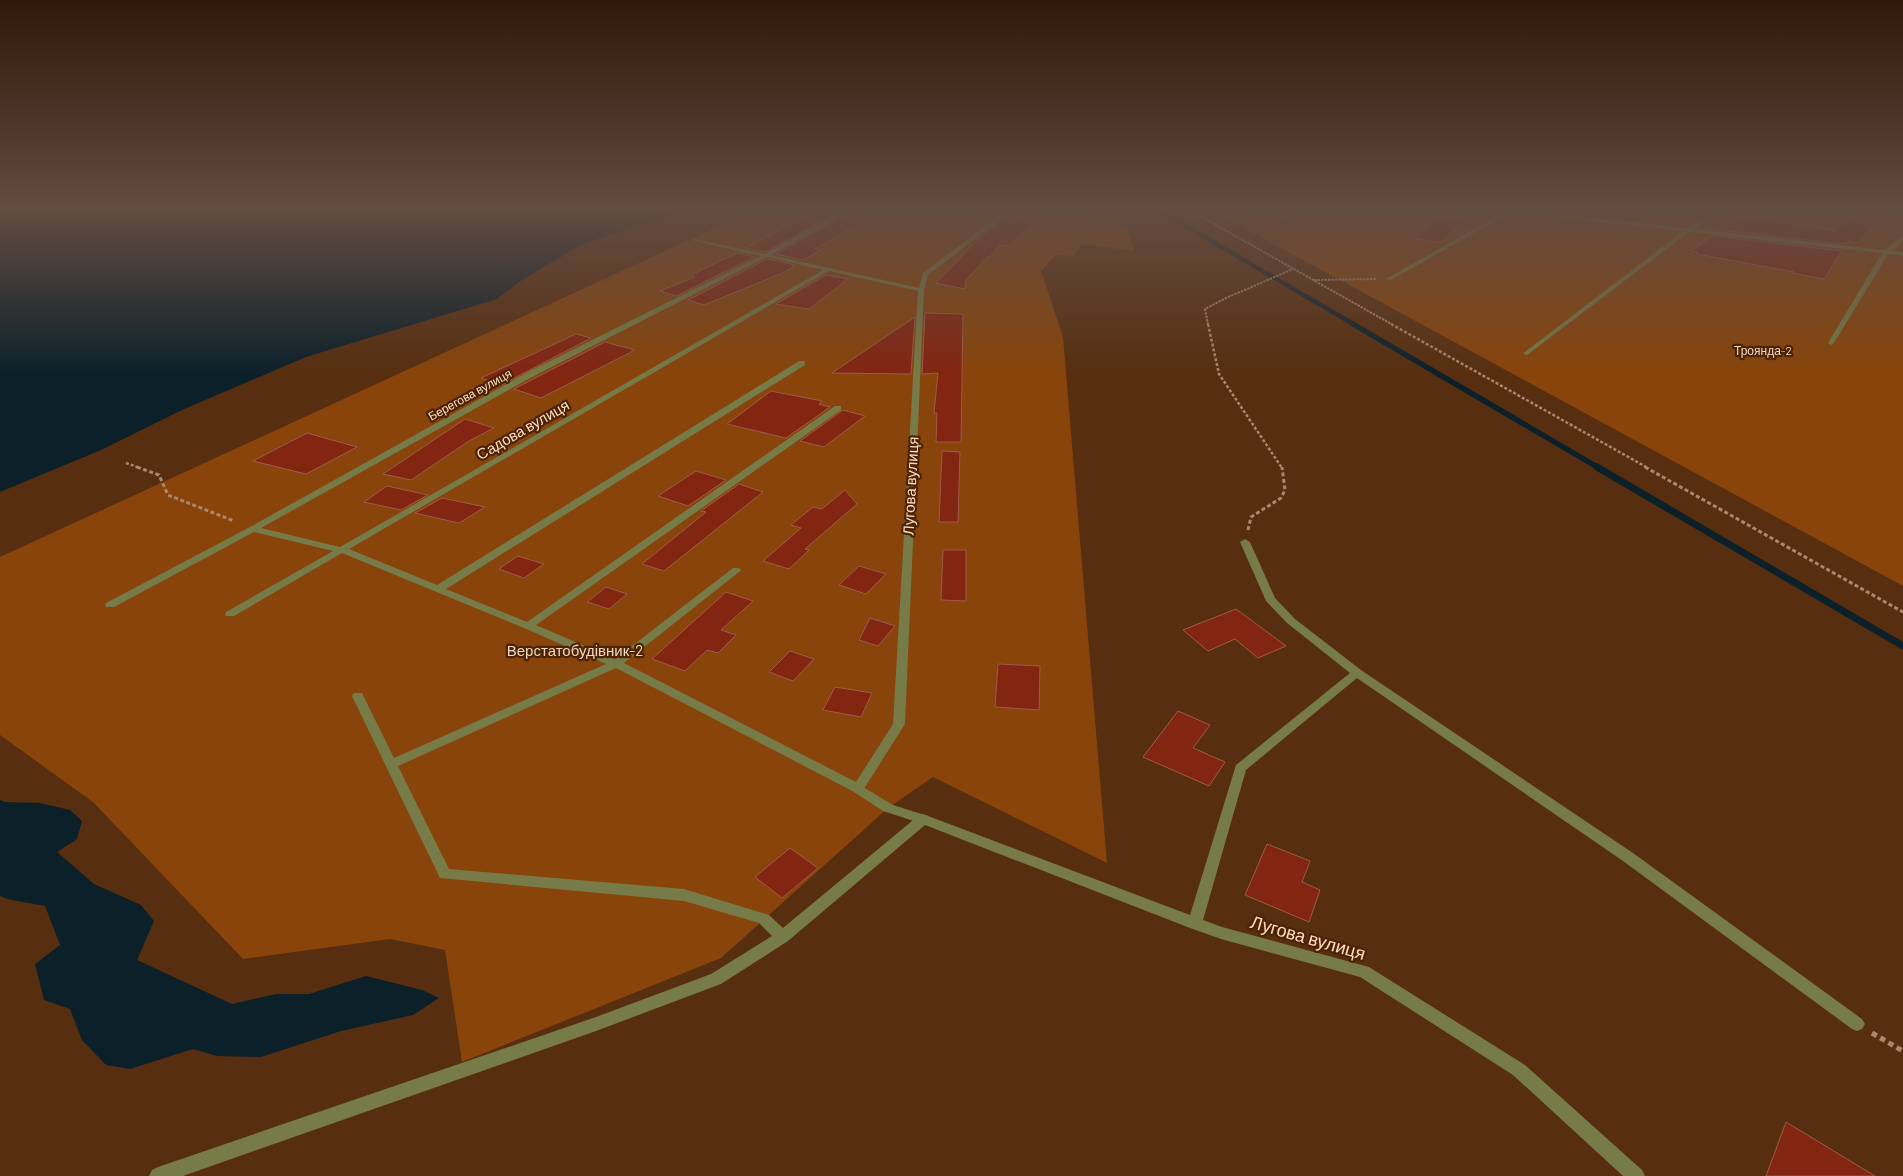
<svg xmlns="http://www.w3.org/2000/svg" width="1903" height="1176" font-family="Barlow,sans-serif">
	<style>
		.green { fill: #88440a }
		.water { fill: #0c202a }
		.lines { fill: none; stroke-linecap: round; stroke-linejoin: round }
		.stream-far2 { stroke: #0c202a; stroke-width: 4.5 }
		.stream-far1 { stroke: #0c202a; stroke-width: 5.5 }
		.stream { stroke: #0c202a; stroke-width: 7 }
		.building { fill: #822511; stroke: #9f5b4c }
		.path-far3 { stroke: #ac876e; stroke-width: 2; stroke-dasharray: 2.5 1; stroke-linecap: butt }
		.path-far2 { stroke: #ac876e; stroke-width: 2.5; stroke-dasharray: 3 2; stroke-linecap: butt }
		.path-far1 { stroke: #ac876e; stroke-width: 3; stroke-dasharray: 4 2.5; stroke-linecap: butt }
		.path { stroke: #ac876e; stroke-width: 5; stroke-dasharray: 5.5 4; stroke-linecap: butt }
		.service { fill: #767b48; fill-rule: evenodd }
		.minor { fill: #767b48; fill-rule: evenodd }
		.labels { text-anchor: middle; stroke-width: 4.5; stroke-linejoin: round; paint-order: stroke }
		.far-park-label { font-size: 12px; fill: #f0d5c4; stroke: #4c2303 }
		.far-street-label { font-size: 12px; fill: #fddbc7; stroke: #4c2303 }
		.street-label { font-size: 15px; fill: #fddbc7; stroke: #4c2303 }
		.park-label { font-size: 15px; fill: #f0d5c4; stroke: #4c2303 }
		.near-street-label { font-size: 18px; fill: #fddbc7; stroke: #4c2303 }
	</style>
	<rect width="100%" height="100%" fill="#572e0f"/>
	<path class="green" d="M750 212H1102L1103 214 1127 226 1134 251 1082 244 1074 256 1055 255 1041 271 1063 337 1107 863 933 777 888 808 721 958 462 1062 445 950 390 939 243 959 93 802 0 735V557Z
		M1215 212H1903V586Z"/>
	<path class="water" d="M0 212H678L583 244 522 280 497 299 306 357 182 410 101 450 0 492Z
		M0 800 5 802 40 803 70 810 82 821 77 839 57 852 94 884 141 905 154 921 137 960 232 1004 276 994H309L366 976 422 990 439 998 413 1015 341 1031 261 1057 217 1056 193 1049 130 1069 106 1065 82 1040 70 1009 44 1000 35 964 60 945 45 906 7 899 0 896Z"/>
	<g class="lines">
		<path class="stream-far2" d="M1162 212 1355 325"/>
		<path class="stream-far1" d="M1353 324 1599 468"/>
		<path class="stream" d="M1597 467 1903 646"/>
	</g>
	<path class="building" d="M815 212 836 213 765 252 746 248Z
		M1012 212H1045L1008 246 1000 245 990 257H987L966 280 965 289 936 283 979 238Z
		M1857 212H1867L1866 213 1885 217 1857 243 1848 241 1846 244 1721 230 1743 215 1834 231Z
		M847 214 869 218 815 249 821 250 803 260 776 254Z
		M1440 215 1466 220 1440 243 1412 238Z
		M1712 236 1842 251 1824 279 1793 273 1794 272 1697 254 1698 252 1691 251Z
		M737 253 754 257 676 296 660 291 695 277 691 275Z
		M767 259 795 265 785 272 704 305 688 300Z
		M826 275 848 279 809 309 776 304Z
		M925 313 963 314 961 442H936L937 413H934L938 373 922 374Z
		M915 317 911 374 832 373Z
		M576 334 591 338 501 385 481 378Z
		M605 342 635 350 541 398 514 389Z
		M771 391 822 401 819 404 830 407 786 438 727 424Z
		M843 410 865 416 824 447 800 441Z
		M465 419 494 428 469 441 411 480 383 474Z
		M307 433 357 447 306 474 253 461Z
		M942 451 960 452 958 522H939Z
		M696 471 726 480 688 506 658 496Z
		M739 484 763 492 664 571 642 564 706 512 701 511Z
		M387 486 428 495 401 510 364 502Z
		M845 490 857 504 805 549 809 550 789 569 763 561 801 528 791 525 813 507 822 509Z
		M442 498 485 507 459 523 415 513Z
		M943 550H966V601L941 600Z
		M518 556 544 564 524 578 499 569Z
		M859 566 886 574 866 594 839 585Z
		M606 587 627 594 609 609 587 602Z
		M726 592 753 601 721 630 736 635 718 653 707 650 685 671 652 659Z
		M1236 609 1286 646 1258 658 1235 639 1208 651 1183 630Z
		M870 618 895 626 878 646 859 640Z
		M790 651 814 659 793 681 769 672Z
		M998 664 1040 666 1039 710 995 707Z
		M835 687 872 693 861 717 823 710Z
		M1178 711 1210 725 1193 748 1225 762 1209 786 1143 757Z
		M1267 844 1310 861 1302 882 1320 890 1309 922 1245 895Z
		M790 848 818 868 782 898 755 877Z
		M1786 1122 1875 1176H1766Z"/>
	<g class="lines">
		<path class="path-far3" d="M1193 212 1393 325
			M1314 280 1376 279
			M1208 325 1205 309 1226 298 1293 269"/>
		<path class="path-far2" d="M1208 324 1219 374 1282 468
			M1391 324 1648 468
			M126 463 140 468"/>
		<path class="path-far1" d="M137 467 159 475 168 495 234 521
			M1645 467 1903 612
			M1248 530 1251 517 1281 498 1285 490 1282 467"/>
		<path class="path" d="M1872 1033 1903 1051"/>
		<path class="service" d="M1272 212H1278L1296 222 1291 223Z
			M858 784 893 805 928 816 929 819 928 822 923 824 883 811 854 792 852 789 854 786Z"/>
		<path class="minor" d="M841 212H847L771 255 919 288 923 273 1004 212H1010L928 275 924 290 905 724 862 792 858 794 616 668 398 766 449 869 684 889 769 915 783 928 918 816 923 814 1190 915 1236 765 1350 673 1287 623 1266 601 1240 542 1245 539 1250 542 1275 598 1295 619 1361 670 1633 853 1862 1019 1865 1024 1862 1029 1857 1031 1852 1029 1623 861 1357 678 1246 770 1203 920 1222 927 1369 967 1525 1065 1642 1170 1645 1176H1623L1513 1075 1360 977 1221 939 1190 928 925 825 788 941 721 984 596 1031 183 1176H149L152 1170 158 1167 596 1017 711 974 772 936 759 923 684 901 440 878 352 696 354 693H362L394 758 606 664 524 628 342 553 234 616H226L225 614 226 612 333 551 254 532 114 607H106L105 605 106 603 250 527 526 373 760 256 694 241V239L765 254ZM767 257 823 270 340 547 261 528 532 377ZM829 271 918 291 893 724 856 782 624 663 739 572 741 570 739 568H733L615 659 536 625 841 410V406H835L527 622 446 589 805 365V361H799L437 585 349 549Z
			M1453 212H1502L1504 213 1488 216 1456 214Z
			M1512 212H1520L1499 219 1391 280 1386 279 1495 217Z
			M1520 212H1534L1687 228 1718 212H1723L1694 229 1885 250 1903 236V241L1891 251 1903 252V256L1888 254 1834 343 1831 345 1828 343 1882 253 1689 232 1527 355 1523 353 1525 352 1683 231 1523 214Z"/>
	</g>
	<linearGradient id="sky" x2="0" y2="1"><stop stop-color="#301908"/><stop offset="0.56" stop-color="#634c42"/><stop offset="1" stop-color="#634c42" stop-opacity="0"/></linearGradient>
	<rect width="1903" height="376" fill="url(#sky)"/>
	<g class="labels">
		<g class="far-park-label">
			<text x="1763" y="355">Троянда-2</text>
		</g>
		<g class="far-street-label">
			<text transform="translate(470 395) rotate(-29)" y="4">Берегова вулиця</text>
		</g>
		<g class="street-label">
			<text transform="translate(523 430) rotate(-30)" y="5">Садова вулиця</text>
			<text transform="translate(911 486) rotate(-87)" y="5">Лугова вулиця</text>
		</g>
		<g class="park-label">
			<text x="575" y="656">Верстатобудівник-2</text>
		</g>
		<g class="near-street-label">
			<text transform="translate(1308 938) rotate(16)" y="6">Лугова вулиця</text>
		</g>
	</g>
</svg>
